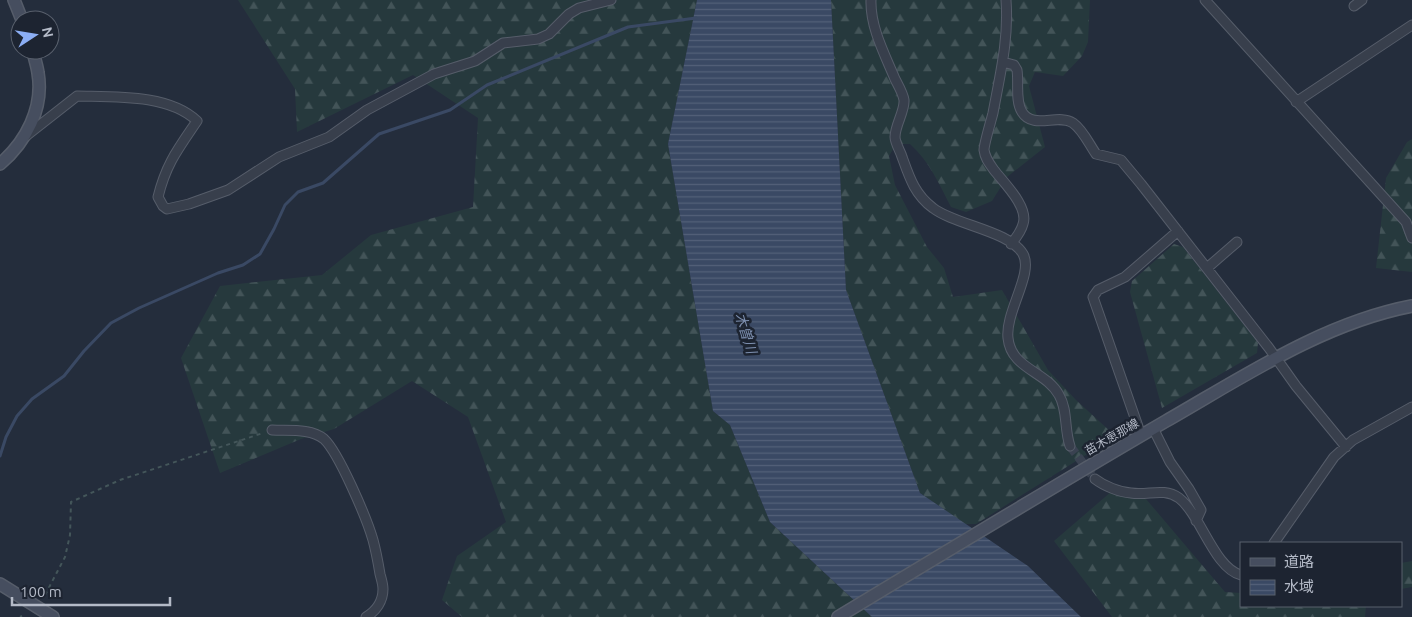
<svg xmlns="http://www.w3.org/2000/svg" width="1412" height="617" font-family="Ubuntu,'Noto Sans JP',sans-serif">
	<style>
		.forest { fill: url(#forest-firs) }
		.water { fill: url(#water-rules) }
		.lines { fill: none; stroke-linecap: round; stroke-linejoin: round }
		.stream { stroke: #3a4964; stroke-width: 3 }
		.minor-tunnel { stroke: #3a4251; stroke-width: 9; stroke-dasharray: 9 4.5; stroke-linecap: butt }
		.minor-casing { stroke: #565d6a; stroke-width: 11 }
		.secondary-casing { stroke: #565d6a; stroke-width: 14 }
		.path { stroke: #44565a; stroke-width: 2; stroke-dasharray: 4 4; stroke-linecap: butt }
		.minor { stroke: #383f4c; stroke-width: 9 }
		.secondary { stroke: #464e5f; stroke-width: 11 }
		.labels { text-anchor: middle; stroke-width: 5; stroke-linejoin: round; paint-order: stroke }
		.street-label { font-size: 12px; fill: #b4bac7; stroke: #1d2431 }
		.water-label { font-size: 14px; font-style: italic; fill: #7c8eae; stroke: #1d2431 }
	</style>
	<defs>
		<pattern id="forest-firs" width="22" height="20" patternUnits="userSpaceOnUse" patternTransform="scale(1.25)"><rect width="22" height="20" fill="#26393d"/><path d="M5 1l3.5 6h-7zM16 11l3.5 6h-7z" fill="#435458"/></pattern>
		<pattern id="water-rules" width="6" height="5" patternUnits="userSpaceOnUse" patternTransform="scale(1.25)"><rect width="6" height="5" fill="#3a4964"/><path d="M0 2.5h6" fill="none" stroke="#546179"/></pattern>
	</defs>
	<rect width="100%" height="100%" fill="#242d3c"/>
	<path class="forest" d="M238 0H697L668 144 713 411 730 425 770 522 872 617H462L442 600 457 556 506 522 468 417 412 381 334 429 301 439 220 473 181 358 220 286 322 275 371 235 473 207 478 118 413 75 297 132 295 89Z
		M831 0H1090L1088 42 1082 56 1063 76 1035 72 1029 86 1045 147 1007 177 992 201 966 212 951 207C939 184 930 162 910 144H896L889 156 895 185 927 247 944 268 953 297 1002 290 1048 370 1076 400 1111 432 1089 453 976 524H965L920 493 846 290Z
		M1412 139V272L1376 268 1386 178 1407 142Z
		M1174 244 1183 247 1258 343 1257 353 1162 408 1130 292 1132 281Z
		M1112 491 1146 499 1225 592 1241 593V606H1366L1365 617H1112L1054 541Z
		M1412 561V587L1401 589V563Z"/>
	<path class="water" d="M697 0H831L846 290 920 493 1028 566 1081 617H872L770 522 730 425 713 411 668 144Z"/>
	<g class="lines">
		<path class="stream" d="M0 456 6 437 17 416 32 399 64 376 84 351 111 323 139 308 218 273 243 265 260 254 274 229 285 205 298 192 323 183 379 134 450 110 487 85 628 27 696 18"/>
		<path class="minor-tunnel" d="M1070 446 1095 479"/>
		<g class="minor-casing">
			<path id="minor" d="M871 0C870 27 885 55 895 79 898 85 903 93 904 100 905 111 895 125 895 137 895 142 899 149 901 154 909 176 914 194 933 208 955 225 1010 231 1023 254 1034 273 1005 312 1008 338 1011 369 1046 371 1059 395 1068 410 1064 429 1070 446
				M1006 0C1009 39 1000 75 993 113 991 121 984 144 984 150 985 158 989 163 994 170 1004 183 1029 207 1023 224 1021 232 1016 238 1011 244
				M1205 0 1406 222 1412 238
				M1354 6 1362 0
				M1003 62 1014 65 1017 70C1019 83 1015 101 1022 112 1033 130 1058 113 1073 123 1083 130 1089 144 1096 154L1121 160 1141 184 1269 348 1296 386 1346 447
				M1296 102 1412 25
				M26 136 77 96C114 97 169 94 197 121 178 149 166 164 158 197L163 206 167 209 189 204 228 190 279 157 329 137 367 110 434 74 475 61 503 43 538 39 549 34 569 14 579 8 611 0
				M1207 268 1237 242
				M1153 428 1170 462 1189 489 1201 510 1196 521
				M272 430C288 431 311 428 324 439 339 453 367 519 373 540 376 551 378 562 380 574 381 578 383 584 383 589 383 601 376 611 366 617
				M1141 435 1093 297 1098 290 1125 277 1178 231
				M1095 479C1104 486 1119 492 1131 493 1148 496 1163 487 1179 498 1201 515 1214 568 1241 575
				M1274 543 1334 457 1353 440 1412 407"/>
		</g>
		<g class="secondary-casing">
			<path id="secondary" d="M14 0 22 20
				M0 164C26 142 44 108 38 73 37 65 34 58 33 50
				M0 584 53 617
				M838 617C947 551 1056 485 1166 421 1243 377 1323 323 1412 306"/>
		</g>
		<path class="path" d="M45 595 65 557 70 535 71 502 120 480 263 433
			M20 617 22 616"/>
		<use href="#minor" class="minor"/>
		<use href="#secondary" class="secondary"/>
	</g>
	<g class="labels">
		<g class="street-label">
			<text transform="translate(1112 437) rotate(-30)" y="4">苗木恵那線</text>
		</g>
		<g class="water-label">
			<text transform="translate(746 333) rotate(73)" y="5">木曽川</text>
		</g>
	</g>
	<rect x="1240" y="542" width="162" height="65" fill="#1d2431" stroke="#59606d"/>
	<rect x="1250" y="558" width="25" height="8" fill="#464e5f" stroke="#59606d"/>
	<text x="1284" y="567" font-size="15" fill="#b4bac7">道路</text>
	<rect x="1250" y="580" width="25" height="15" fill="url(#water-rules)" stroke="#59606d"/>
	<text x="1284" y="592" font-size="15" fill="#b4bac7">水域</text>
	<g transform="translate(35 35) rotate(78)"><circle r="24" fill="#1d2431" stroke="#59606d"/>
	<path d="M0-4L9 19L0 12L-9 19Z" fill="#8caef4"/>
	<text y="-8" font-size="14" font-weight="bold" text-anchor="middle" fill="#b4bac7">N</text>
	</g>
	<path d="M12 597v8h158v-8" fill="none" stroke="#b4bac7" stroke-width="2.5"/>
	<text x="20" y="597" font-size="15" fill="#b4bac7" stroke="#1d2431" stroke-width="4" paint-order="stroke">100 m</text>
</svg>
